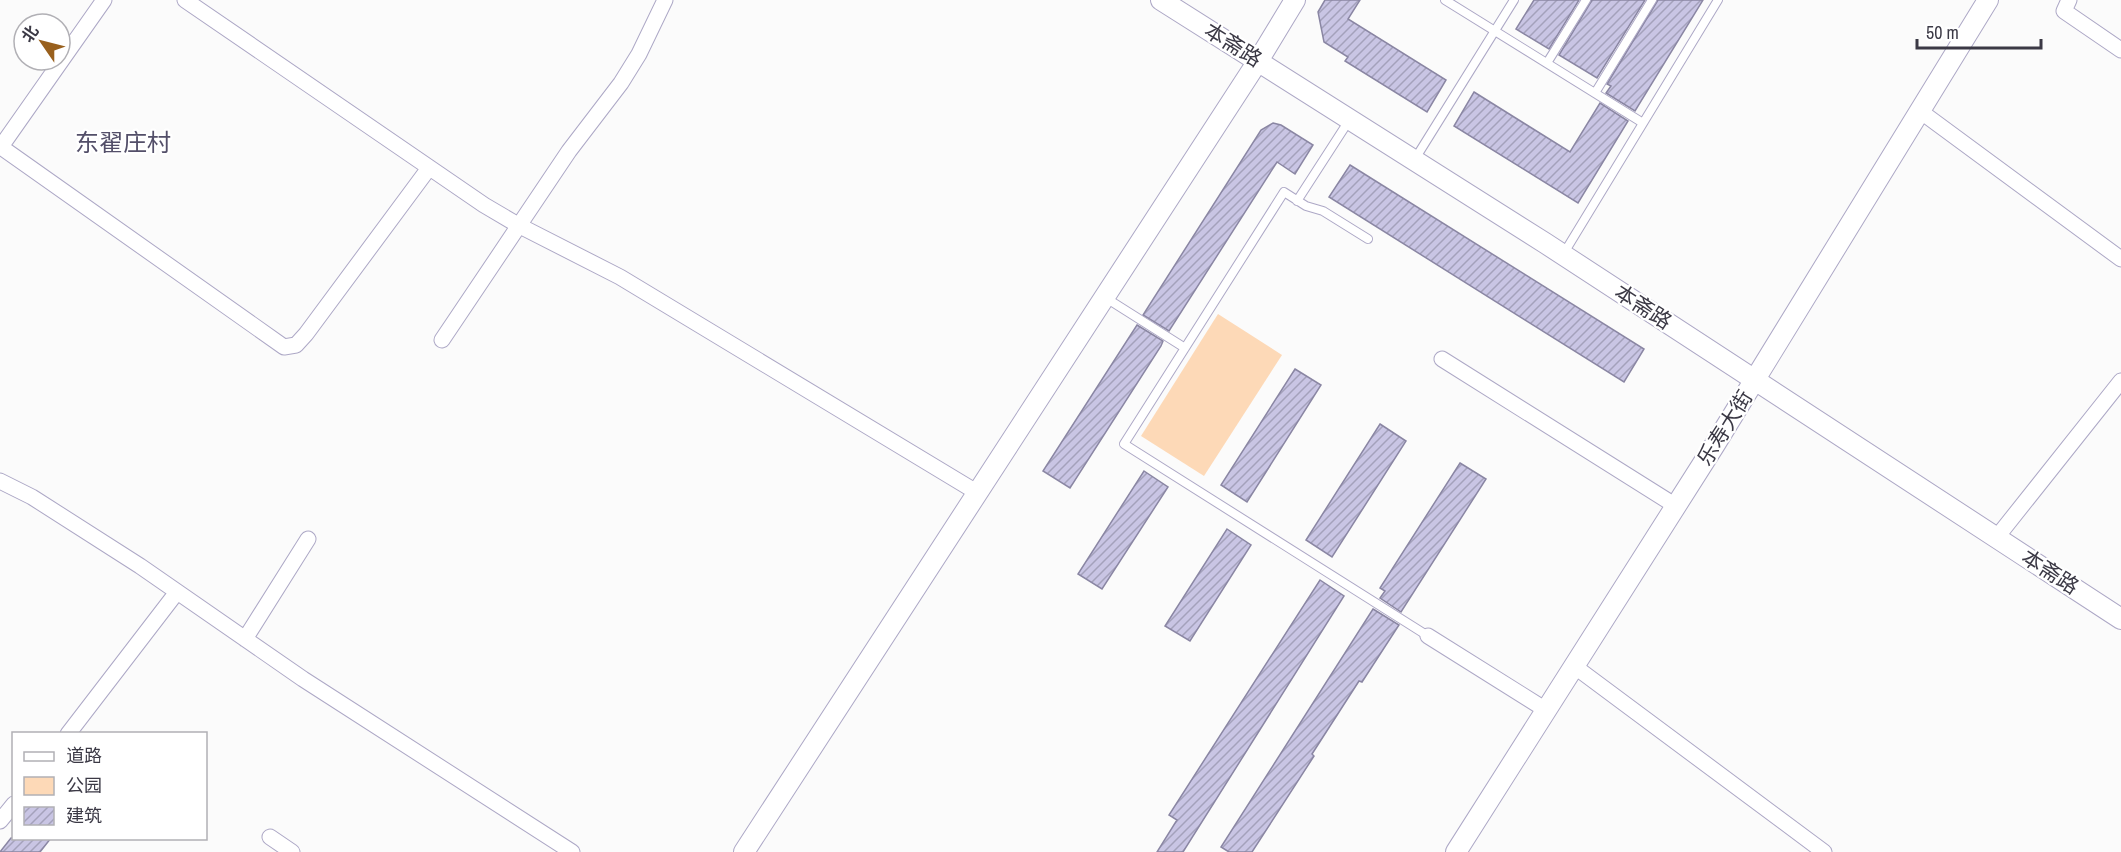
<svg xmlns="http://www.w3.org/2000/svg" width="2121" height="852" font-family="'Archivo Narrow','Noto Sans SC',sans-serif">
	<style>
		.green { fill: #fdd9b7 }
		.building { fill: url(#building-hatch); stroke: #8a86a3; stroke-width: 1.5 }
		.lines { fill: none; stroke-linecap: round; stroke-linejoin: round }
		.lane-casing { stroke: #ada8c6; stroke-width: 10 }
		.street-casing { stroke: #ada8c6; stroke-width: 17 }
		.secondary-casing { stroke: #ada8c6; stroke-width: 22 }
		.lane { stroke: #fff; stroke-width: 8 }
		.street { stroke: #fff; stroke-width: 15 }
		.secondary { stroke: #fff; stroke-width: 20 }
		.labels { text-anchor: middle; stroke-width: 4.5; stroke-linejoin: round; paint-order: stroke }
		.street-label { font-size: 21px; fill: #3b3945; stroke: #fff }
		.quarter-label { font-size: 24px; fill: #534f69; stroke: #fff }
	</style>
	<defs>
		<pattern id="building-hatch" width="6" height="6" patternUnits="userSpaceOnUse" patternTransform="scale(1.5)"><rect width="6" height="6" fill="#c9c5e4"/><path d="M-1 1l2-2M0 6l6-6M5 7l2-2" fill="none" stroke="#a4a1bb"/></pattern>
	</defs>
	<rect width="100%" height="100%" fill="#fbfbfb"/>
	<path class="green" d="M1218 314 1282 355 1204 476 1141 436Z"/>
	<path class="building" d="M1325 0H1360L1348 19 1446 80 1427 112 1345 61 1348 57 1324 42 1318 12Z
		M1534 0H1579L1549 49 1516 29Z
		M1592 0H1645L1597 78 1559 55Z
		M1658 0H1703L1635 111 1606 93 1611 86 1607 84Z
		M1474 92 1570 152 1600 103 1628 121 1578 203 1454 126Z
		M1273 123 1281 125 1313 145 1295 174 1277 162 1169 331 1143 315 1261 130Z
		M1350 165 1644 349 1624 382 1329 197Z
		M1137 325 1163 341 1161 346 1070 488 1043 471Z
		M1295 369 1321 385 1247 502 1221 485Z
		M1380 424 1406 441 1332 557 1306 540Z
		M1460 463 1486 479 1401 612 1380 598 1385 591 1380 588Z
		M1144 471 1168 487 1102 589 1078 574Z
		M1227 529 1251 545 1190 641 1165 626Z
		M1320 580 1344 596 1183 852H1157L1177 820 1169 815Z
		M1373 609 1399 625 1362 682 1359 681 1312 754 1314 756 1252 852H1229L1221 847Z
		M11 838H51L40 852H0Z"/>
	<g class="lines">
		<g class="lane-casing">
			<path id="lane" d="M1445 0 1643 123
				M1547 63 1586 0
				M1595 93 1652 0
				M1415 159 1514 0
				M1297 201 1350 119
				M1368 239 1323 211 1306 206 1284 192 1124 444 1428 636
				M1564 253 1718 0
				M1106 298 1185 348"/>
		</g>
		<g class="street-casing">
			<path id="street" d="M185 0 484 205 518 225 620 277 978 493
				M2069 0 2064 11 2121 50
				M1920 111 2121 259
				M1 147 284 347 296 345 306 334 429 168
				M0 148 104 0
				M442 340 569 151 621 83 639 54 665 0
				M1442 359 1676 506
				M0 481 32 497 140 566 303 679 572 852
				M1997 537 2121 381
				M1428 636 1546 710
				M245 639 308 539
				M1574 666 1824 852
				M68 734 177 592
				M0 821 14 804
				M270 837 292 852"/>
		</g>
		<g class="secondary-casing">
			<path id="secondary" d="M1161 0 1545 243 2121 619
				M744 852 1258 61 1295 0
				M1456 852 1714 446 1988 0"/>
		</g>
		<use href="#lane" class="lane"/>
		<use href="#street" class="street"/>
		<use href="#secondary" class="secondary"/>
	</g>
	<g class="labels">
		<g class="street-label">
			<text transform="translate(1233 45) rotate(32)" y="7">本斋路</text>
			<text transform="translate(1643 307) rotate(33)" y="7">本斋路</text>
			<text transform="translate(1725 428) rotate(-58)" y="7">乐寿大街</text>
			<text transform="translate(2050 572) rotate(33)" y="7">本斋路</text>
		</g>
		<g class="quarter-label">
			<text x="123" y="151">东翟庄村</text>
		</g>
	</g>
	<rect x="12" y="732" width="195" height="108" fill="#ffffff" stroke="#b1b0b5" stroke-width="1.5"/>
	<rect x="24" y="752" width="30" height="9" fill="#ffffff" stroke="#b1b0b5" stroke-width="1.5"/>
	<text x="66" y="762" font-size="18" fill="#3b3945">道路</text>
	<rect x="24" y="777" width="30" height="18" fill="#fdd9b7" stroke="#b1b0b5" stroke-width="1.5"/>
	<text x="66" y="792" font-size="18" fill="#3b3945">公园</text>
	<rect x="24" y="807" width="30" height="18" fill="url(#building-hatch)" stroke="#b1b0b5" stroke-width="1.5"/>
	<text x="66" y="822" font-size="18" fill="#3b3945">建筑</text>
	<g transform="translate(42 42) rotate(305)"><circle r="28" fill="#ffffff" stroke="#b1b0b5" stroke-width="1.5"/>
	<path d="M0-4.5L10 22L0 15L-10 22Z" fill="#99601d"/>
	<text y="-9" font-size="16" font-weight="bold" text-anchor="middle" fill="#3b3945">北</text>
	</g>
	<path d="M1917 39v9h124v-9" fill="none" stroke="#3b3945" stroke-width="3"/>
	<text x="1926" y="39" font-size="18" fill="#3b3945" stroke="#ffffff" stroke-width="4.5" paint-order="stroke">50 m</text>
</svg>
